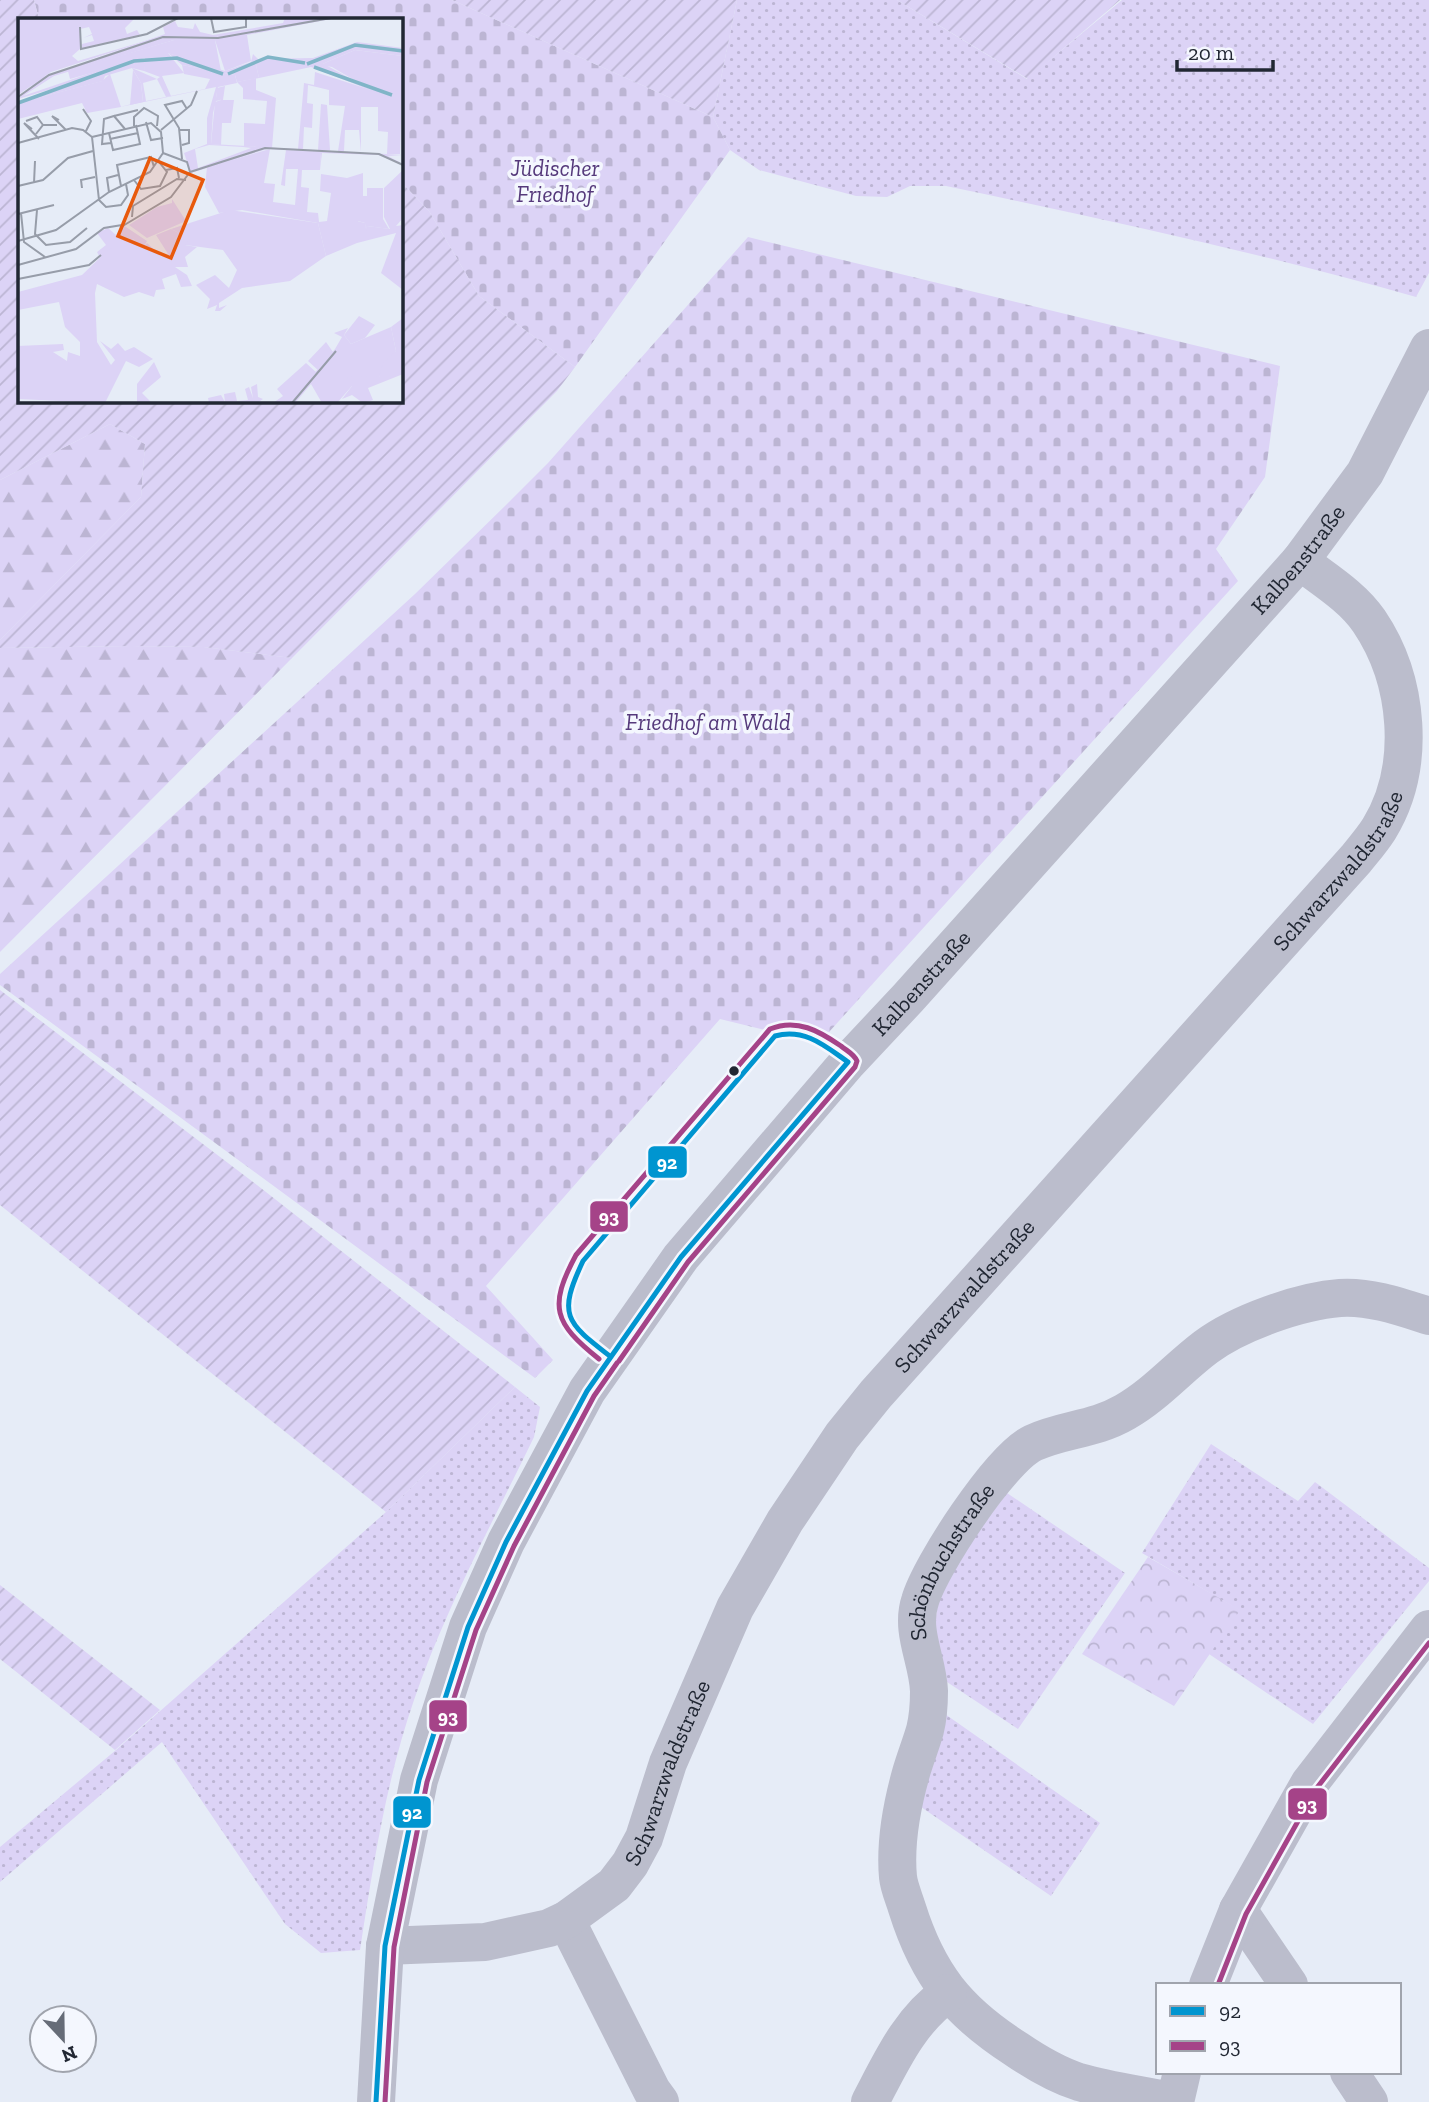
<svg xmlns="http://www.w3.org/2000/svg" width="1429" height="2102" font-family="'Zilla Slab',serif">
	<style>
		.grass { fill: url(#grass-dots) }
		.forest { fill: url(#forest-firs) }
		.cemetery { fill: url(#cemetery-stones) }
		.park { fill: url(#park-crowns) }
		.garden { fill: url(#garden-furrows) }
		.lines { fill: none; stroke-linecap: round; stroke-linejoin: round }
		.minor { stroke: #bbbdcc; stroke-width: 38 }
		.bus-1-casing { stroke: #f4f7fe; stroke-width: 10 }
		.bus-2-casing { stroke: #f4f7fe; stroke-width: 10 }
		.bus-1 { stroke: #0095d0; stroke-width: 5 }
		.bus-2 { stroke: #a54388; stroke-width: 5 }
		.bus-dot { fill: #212733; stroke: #f4f7fe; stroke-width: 2.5 }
		.labels { text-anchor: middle; stroke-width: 7; stroke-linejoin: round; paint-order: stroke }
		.park-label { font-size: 23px; font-style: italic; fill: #55397b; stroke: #f4f7fe }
		.street-label { font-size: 23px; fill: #212733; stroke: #f4f7fe }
		.inset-river { fill: none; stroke: #80b5c7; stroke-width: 3.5 }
		.inset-road { fill: none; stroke: #979da9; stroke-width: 2 }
		.view { fill: #e8590c; fill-opacity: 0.15; stroke: #e8590c; stroke-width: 3.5 }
		.inset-edge { fill: none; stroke: #212733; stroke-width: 3.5 }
		.line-badge { stroke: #f4f7fe; stroke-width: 2.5 }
		.badge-label { font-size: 19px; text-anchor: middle; font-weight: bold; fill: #fff }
	</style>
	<defs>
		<pattern id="grass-dots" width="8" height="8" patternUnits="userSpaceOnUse" patternTransform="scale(1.75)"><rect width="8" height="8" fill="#dcd3f6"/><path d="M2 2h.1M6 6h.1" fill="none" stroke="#bcb5d3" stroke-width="1.8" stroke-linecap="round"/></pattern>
		<pattern id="forest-firs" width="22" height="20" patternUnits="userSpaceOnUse" patternTransform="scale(1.75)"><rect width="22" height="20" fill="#dcd3f6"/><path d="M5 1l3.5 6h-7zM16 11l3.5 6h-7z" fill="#bcb5d3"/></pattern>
		<pattern id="cemetery-stones" width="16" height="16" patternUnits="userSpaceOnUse" patternTransform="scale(1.75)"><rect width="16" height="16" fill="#dcd3f6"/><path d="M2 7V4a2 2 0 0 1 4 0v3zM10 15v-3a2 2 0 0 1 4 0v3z" fill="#bcb5d3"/></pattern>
		<pattern id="park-crowns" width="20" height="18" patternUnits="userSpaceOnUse" patternTransform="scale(1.75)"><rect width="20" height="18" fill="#dcd3f6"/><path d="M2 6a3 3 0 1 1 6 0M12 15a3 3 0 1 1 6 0" fill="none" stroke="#bcb5d3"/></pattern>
		<pattern id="garden-furrows" width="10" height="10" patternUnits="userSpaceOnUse" patternTransform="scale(1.75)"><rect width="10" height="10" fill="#dcd3f6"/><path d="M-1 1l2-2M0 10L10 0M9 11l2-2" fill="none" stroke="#bcb5d3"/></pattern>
	</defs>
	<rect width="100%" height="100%" fill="#e6ecf7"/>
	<path class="grass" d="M737 0H897L1027 79 1122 0H1429V273L1416 297C1261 253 1104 219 946 186H910L887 197 856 196 759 170 730 150 713 117Z
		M515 1387 540 1407 534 1437C492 1524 445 1609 414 1700 386 1781 373 1866 360 1950L321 1953 285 1924 162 1742 0 1882V1847L116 1750 386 1512Z
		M1211 1444 1298 1501 1315 1482 1429 1568V1581L1313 1724 1209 1654 1239 1610 1142 1553Z
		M1007 1493 1125 1573 1018 1729 947 1682C944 1665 938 1647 936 1629 932 1581 980 1530 1007 1493Z
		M945 1714 1100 1823 1051 1896 921 1807Z"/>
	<path class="forest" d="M110 424 145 444 141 497 0 640V480Z
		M131 646 204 647 292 658 0 952V648Z"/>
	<path class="cemetery" d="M34 0H452L713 117 730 150 575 367 479 296 429 211 401 182V19H39Z
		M748 237 1280 366 1265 477 1216 549 1238 581 819 1043 720 1019 486 1286 553 1360 535 1378 0 985V974L415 594 506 505 548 463Z"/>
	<path class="park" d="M1148 1557 1240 1610 1174 1706 1082 1654Z"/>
	<path class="garden" d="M0 0H34L39 19H19V401H401V182L429 211 479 296 575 367 557 391 292 658 204 647 131 646 0 648V640L141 497 145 444 110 424 0 480Z
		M452 0H737L713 117Z
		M897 0H1120L1028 79Z
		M0 990 257 1185 515 1387 386 1512 0 1205Z
		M0 1585 160 1710 115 1750 0 1659Z"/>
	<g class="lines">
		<g class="minor">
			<path d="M1238 1910 1289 1985"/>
			<path d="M566 1920 652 2091 660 2102"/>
			<path id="s1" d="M385 1946 485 1942 549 1928 566 1920 614 1885 630 1864 644 1838 668 1763 735 1608 785 1521 842 1436 876 1394 1356 859C1364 849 1372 840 1379 829 1417 767 1409 680 1369 621 1352 596 1323 579 1300 561"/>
			<path d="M1208 1985 1238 1910 1309 1784 1429 1629"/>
			<path id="s2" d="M1182 2072 1175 2102C1143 2095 1110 2091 1079 2082 1057 2075 1035 2062 1016 2049 957 2011 928 1975 907 1908 904 1898 899 1887 898 1877 895 1844 902 1805 911 1773 915 1759 921 1744 925 1730 928 1718 929 1703 929 1691 928 1661 910 1631 920 1601 930 1566 1000 1459 1033 1443 1063 1429 1094 1430 1125 1412 1155 1395 1178 1368 1206 1347 1238 1323 1300 1301 1340 1298 1370 1296 1401 1307 1429 1316"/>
			<path d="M1349 2072 1369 2102"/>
			<path id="s3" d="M376 2102 385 1946 419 1780 468 1627 506 1542 587 1391 681 1257 848 1062 908 998 1300 561 1365 473 1429 348"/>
			<path d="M870 2102C892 2060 909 2021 948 1993"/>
		</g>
		<g class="bus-1-casing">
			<path id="bus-1" d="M611 1357C566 1322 557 1316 583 1261L775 1036C805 1028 825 1046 848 1062
				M376 2102 385 1946 419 1780 468 1627 506 1542 587 1391 681 1257 848 1062"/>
		</g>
		<g class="bus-2-casing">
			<path id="bus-2" d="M599 1359C554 1323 548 1307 576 1255L770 1029C797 1018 819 1031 841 1046 847 1051 854 1054 857 1061L855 1067 688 1262 619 1361
				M1218 1985 1246 1914 1316 1789 1429 1643
				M385 2102 394 1947 427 1782 476 1630 514 1546 594 1396 617 1363"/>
		</g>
		<use href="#bus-1" class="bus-1"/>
		<use href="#bus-2" class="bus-2"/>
	</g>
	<circle class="bus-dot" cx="734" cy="1071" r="6"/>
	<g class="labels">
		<g class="park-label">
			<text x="555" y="176">Jüdischer<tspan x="555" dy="26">Friedhof</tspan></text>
			<text x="708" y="730">Friedhof am Wald</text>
		</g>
		<g class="street-label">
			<text dy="8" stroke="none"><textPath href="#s3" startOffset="1846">Kalbenstraße</textPath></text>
			<text dy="8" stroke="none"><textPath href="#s1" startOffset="1503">Schwarzwaldstraße</textPath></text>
			<text dy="8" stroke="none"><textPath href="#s3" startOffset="1279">Kalbenstraße</textPath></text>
			<text dy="8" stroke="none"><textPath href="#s1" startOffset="936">Schwarzwaldstraße</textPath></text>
			<text dy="8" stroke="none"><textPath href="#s2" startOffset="744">Schönbuchstraße</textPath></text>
			<text dy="8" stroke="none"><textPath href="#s1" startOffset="369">Schwarzwaldstraße</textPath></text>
		</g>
	</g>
	<g transform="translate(18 18)">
		<rect width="385" height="385" fill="#e6ecf7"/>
		<path d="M267 0H318L229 17 233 43 207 53 197 22H156L36 58 5 78 111 42 128 43 0 81 22 60 147 16 145 9 157 3 160 9 175 11 177 5 182 14 195 17 265 5ZM339 24 385 30V38L337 32 302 47 295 40 240 39 295 40ZM164 47 217 57 219 65 200 69 198 79 203 82 198 83 195 95 193 126 385 137 370 138 385 146 360 137 304 135 302 152 303 134 249 131 173 155 166 135 189 126V100L198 69 102 89 125 83 123 65 114 50 139 61 125 65 128 83 187 71 192 61 166 56ZM191 127 225 129 233 130 180 150 177 131ZM105 207 129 223 124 232 116 221 82 240 79 234 88 227 79 215 90 210 98 217ZM373 309 378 333 361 359 341 360 319 385H304L293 366 277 385H271L317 331 324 319 316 315 330 310 326 317 333 326Z" fill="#dcd3f6" fill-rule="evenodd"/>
		<path d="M0 0H117L107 10 109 16 119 12 122 17 64 30V26L76 23 74 17 65 20 74 16 71 9 62 11V31L54 38 60 43 147 17 33 54 0 77ZM150 35 207 53 233 44 235 36 240 41 295 40 357 74 293 49 243 46 238 47 241 60 219 64 217 57 164 47ZM128 43 126 53 114 50 87 58 85 63 0 85 53 63ZM385 152V200L378 208 385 207V272L363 255 378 215 339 225V203L347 205 348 211 349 208 372 211 366 199V170ZM212 192 300 205 308 238 272 263 224 270 201 285V290L209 287 202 293H197L199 287 189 291 192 281 178 267 197 257 211 270 219 252 205 232 167 227 156 222 163 216 153 211ZM385 300V356L350 370 355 382 345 385 334 377 324 381 334 368 328 362 331 358 361 359 365 345 378 333 373 309Z" fill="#dcd3f6"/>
		<path d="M154 181 168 203 129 220 111 207 139 189 154 185Z" fill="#dcd3f6"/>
		<path d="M156 22H197L203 53 150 35 166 55 144 58 153 78 148 79 139 61 142 59 126 53 127 40 52 61 50 53ZM337 32 385 38 382 136H369L370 114 360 113V89H343V134L341 112H327L326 133H320L327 88 311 87V72L290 67 289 85 295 86 294 110 286 109 285 131H280L286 65 296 67 297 54 353 72 314 49 302 47ZM248 40 281 45 293 49 241 60 238 47ZM115 52 123 65 125 84 112 87ZM92 56 103 89 69 95 64 85 0 101V85L84 63ZM238 60V72L258 80 254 130 226 128V105L247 106 249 83 225 81V70L219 64ZM207 68 205 82H216L213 105H204L203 127 193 126 197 84 203 82 198 80 199 70ZM303 86 309 87 312 132H300ZM252 131 246 165 257 166 255 184 277 187 280 151H268L267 168 263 167 268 132 303 133 302 152H284L283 169 291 170 289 194 300 195 301 204 309 203 313 175 302 173 303 156 329 160 345 155V178H349V170H365V201L371 211 349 208 348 215 347 205 340 203 339 225 308 238 300 205 224 192 201 195 187 169 189 149ZM153 211 163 216 156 222 171 221 167 227 179 229 167 239 170 249H157L169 257 174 268 163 269 158 256 144 261 147 271 138 272 136 279 121 274 106 279 79 266 77 275 79 324 93 347 97 342 82 323 93 331 100 325 107 333 116 329 135 341 121 349 108 343 87 385 0 381V328L45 326 46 332 35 334 49 343 50 334 62 338V324L47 309 41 284 0 292V274L64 257 90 232 117 221 124 231 129 225 143 238 152 239 138 217ZM341 298 357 307 347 320 333 326 326 317ZM308 324 315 334 301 353 290 343ZM136 344 143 359 124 375 134 385H119V366ZM288 345 299 355 271 385H255L265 378 259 371ZM239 366 240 379 245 381 239 385H191L190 380 203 377 207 384 206 376 217 374 219 383 230 382 227 371 231 369 235 380 233 369Z" fill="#dcd3f6"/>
		<path class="inset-river" d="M289 46 337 27 385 33M296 49 374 77M210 56 250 39 287 45M0 85 116 43 159 40 205 56"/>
		<path class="inset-road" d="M193 0 196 14 228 9V0M62 9 63 31 129 16 160 0M0 79 31 57 145 19 200 20 313 0M65 91 73 103 68 113M96 98 120 92M41 102 34 98 48 112M8 103 19 99 25 107M128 104 133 122 145 120M116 108V99L126 90 140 98 139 108M14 111 6 105 21 121M143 112 173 87 179 73M161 112H171V125L164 127M91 115 95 132 122 126 118 107M18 116 25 107H39M74 119 81 182M92 121 120 115M0 125 54 110 65 112 74 119M93 125 84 126 86 101 96 98 107 111M145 135 169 144 172 154M164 141 161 110 147 87 164 83 169 91M148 152 159 150 161 160M172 154 247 130 361 136 385 147M116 162 123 171 142 168 149 154 141 144M16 165 17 143M0 168 25 162 50 140 75 133M103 168 99 147 133 139 136 149M64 170 63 162 77 159M91 174 89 160 100 157M81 182 88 189 103 187 110 177 108 166M19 192 17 216 28 227 52 224 69 210M3 195 6 224 27 239M0 196 36 187M114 199 115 188 159 161 168 162M103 209 153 179 172 154M0 223 38 212 91 174 132 154 145 135 143 114 133 105 74 119M0 247 58 231 86 210 104 207M0 261 71 247 83 237M274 385 318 333"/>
		<path class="view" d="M132 140 185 162 153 240 100 218Z"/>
		<rect width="385" height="385" class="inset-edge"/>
	</g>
	<g class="line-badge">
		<rect x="647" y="1145" width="41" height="34" rx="7" fill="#0095d0"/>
		<rect x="589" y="1200" width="40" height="33" rx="7" fill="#a54388"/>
		<rect x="428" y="1699" width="40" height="34" rx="7" fill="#a54388"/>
		<rect x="1287" y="1787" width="41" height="34" rx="7" fill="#a54388"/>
		<rect x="392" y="1795" width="40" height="34" rx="7" fill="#0095d0"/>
	</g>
	<g class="badge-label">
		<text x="667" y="1169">92</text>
		<text x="609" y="1223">93</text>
		<text x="448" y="1723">93</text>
		<text x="1307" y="1811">93</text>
		<text x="412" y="1819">92</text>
	</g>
	<rect x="1156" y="1983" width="245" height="91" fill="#f4f7fe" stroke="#a0a4ad" stroke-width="2"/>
	<rect x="1170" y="2006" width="35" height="10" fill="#0095d0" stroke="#a0a4ad" stroke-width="2"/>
	<text x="1219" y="2018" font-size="21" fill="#212733">92</text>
	<rect x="1170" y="2041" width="35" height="10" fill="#a54388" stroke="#a0a4ad" stroke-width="2"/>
	<text x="1219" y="2053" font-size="21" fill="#212733">93</text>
	<g transform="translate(63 2039) rotate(158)"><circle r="33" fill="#f4f7fe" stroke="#a0a4ad" stroke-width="2"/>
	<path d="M0-5L12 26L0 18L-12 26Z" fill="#666c78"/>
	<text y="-10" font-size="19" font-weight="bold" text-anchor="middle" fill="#212733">N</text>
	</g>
	<path d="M1177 60v10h96v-10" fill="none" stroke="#212733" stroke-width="3.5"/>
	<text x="1188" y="60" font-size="21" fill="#212733" stroke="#f4f7fe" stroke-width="5" paint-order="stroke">20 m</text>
</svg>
